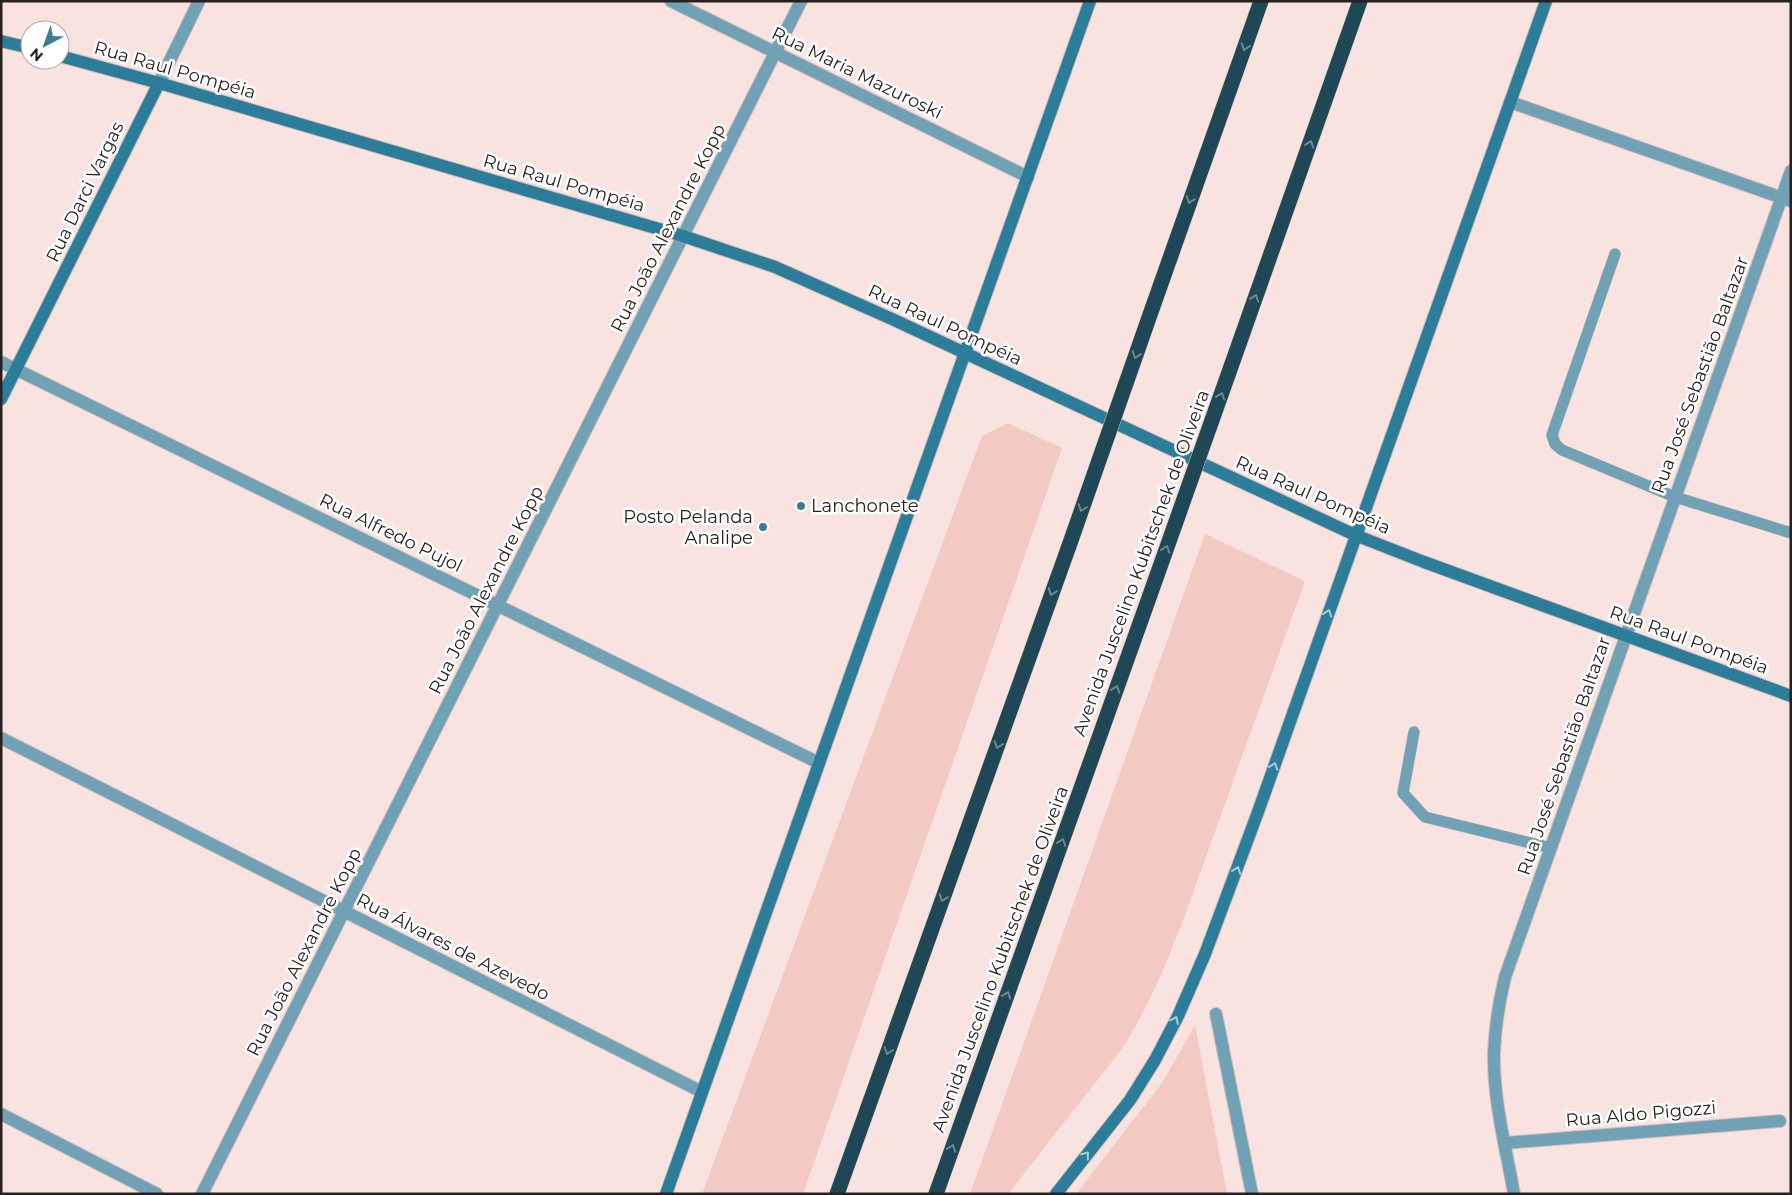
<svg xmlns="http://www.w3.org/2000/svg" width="1792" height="1195" font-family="Montserrat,sans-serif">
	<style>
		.green { fill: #f2c9c3 }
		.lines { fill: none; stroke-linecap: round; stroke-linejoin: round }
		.lane-casing { stroke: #d3c0bd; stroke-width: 12 }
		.street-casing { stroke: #d3c0bd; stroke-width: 14 }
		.secondary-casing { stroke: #d3c0bd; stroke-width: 14 }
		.highway-casing { stroke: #d3c0bd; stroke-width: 16 }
		.lane { stroke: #71a1b4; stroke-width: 11 }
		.street { stroke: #71a1b4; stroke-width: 12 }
		.secondary { stroke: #2c7d99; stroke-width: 12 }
		.highway { stroke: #1f4756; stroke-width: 15 }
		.highway-bridge-casing { stroke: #d3c0bd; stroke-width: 16; stroke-linecap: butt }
		.highway-bridge { stroke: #1f4756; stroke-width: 15 }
		.oneway { stroke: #6d8791 }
		.oneway2 { stroke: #abcbd6 }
		.poi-dot { fill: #3e7b92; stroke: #fff; stroke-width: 2 }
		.labels { text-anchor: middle; stroke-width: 5; stroke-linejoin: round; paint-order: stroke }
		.street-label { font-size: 18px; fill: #282120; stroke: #fff }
		.poi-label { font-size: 18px; fill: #282120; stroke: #fff; text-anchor: start }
	</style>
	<rect width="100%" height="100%" fill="#f8e3e0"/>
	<path class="green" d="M1008 423 1062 448 803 1194H702L982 436Z
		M1205 534 1305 581 1184 918C1166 964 1148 1009 1121 1050L1008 1194H970Z
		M1195 1025 1227 1194H1076L1162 1083Z"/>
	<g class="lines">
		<g class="lane-casing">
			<path id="lane" d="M1615 254 1552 435 1555 444 1562 450 1675 497 1791 533
				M1414 732 1403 793 1425 817 1551 848"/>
		</g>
		<g class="street-casing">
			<path id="street" d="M671 1 1028 177
				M159 83 199 1
				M1510 102 1791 201
				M1 362 819 763
				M1 738 702 1092
				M1216 1014 1252 1194
				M1 1114 157 1194
				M1505 1143 1780 1121
				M202 1194 801 1
				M1514 1194C1506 1148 1493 1100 1494 1053 1495 1027 1499 1002 1505 977L1791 171"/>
		</g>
		<g class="secondary-casing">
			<path id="secondary" d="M1 41 30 48
				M60 56 159 83 683 236 775 267 892 319 1355 535 1424 562 1791 696
				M1 399 159 83
				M666 1194 1090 1
				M1056 1194 1130 1100 1155 1060 1178 1016 1205 954 1258 812 1546 1"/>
		</g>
		<g class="highway-casing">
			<path id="highway" d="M1152 309 1261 1
				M1239 344 1360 1
				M837 1194 1069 546
				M936 1194 1150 595"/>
		</g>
		<use href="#lane" class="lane"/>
		<use href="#street" class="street"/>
		<use href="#secondary" class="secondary"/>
		<use href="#highway" class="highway"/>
		<g class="highway-bridge-casing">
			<path id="highway-bridge" d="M1069 546 1152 309
				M1150 595 1239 344"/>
		</g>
		<use href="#highway-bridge" class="highway-bridge"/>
	</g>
	<defs><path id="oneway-chevron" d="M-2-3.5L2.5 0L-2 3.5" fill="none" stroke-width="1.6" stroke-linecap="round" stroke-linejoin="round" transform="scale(1.25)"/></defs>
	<g class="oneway">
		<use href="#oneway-chevron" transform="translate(1245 47) rotate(110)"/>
		<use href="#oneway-chevron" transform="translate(1310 144) rotate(-71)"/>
		<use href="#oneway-chevron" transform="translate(1190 200) rotate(110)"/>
		<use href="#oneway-chevron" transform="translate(1255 298) rotate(-71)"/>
		<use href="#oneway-chevron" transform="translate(1136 355) rotate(109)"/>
		<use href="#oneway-chevron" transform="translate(1221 396) rotate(-71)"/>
		<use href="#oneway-chevron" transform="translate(1082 508) rotate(109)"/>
		<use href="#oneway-chevron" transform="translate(1166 549) rotate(-71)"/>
		<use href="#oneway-chevron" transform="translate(1052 592) rotate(110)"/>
		<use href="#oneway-chevron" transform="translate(1116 689) rotate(-70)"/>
		<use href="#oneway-chevron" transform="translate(998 745) rotate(110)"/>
		<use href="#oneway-chevron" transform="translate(1062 842) rotate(-70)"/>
		<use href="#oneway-chevron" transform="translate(943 898) rotate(110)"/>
		<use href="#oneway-chevron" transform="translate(1007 995) rotate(-70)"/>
		<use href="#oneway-chevron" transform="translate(888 1051) rotate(110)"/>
		<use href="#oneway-chevron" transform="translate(952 1148) rotate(-70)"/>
	</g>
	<g class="oneway2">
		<use href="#oneway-chevron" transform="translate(1328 613) rotate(-71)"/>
		<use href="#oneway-chevron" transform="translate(1274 766) rotate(-71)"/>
		<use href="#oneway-chevron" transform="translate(1237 870) rotate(-70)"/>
		<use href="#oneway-chevron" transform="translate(1175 1020) rotate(-64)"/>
		<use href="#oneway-chevron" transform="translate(1086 1155) rotate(-52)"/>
	</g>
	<g class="poi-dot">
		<circle cx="801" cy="506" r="5"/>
		<circle cx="763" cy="527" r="5"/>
	</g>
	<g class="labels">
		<g class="street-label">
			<text transform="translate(175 70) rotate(16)" y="6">Rua Raul Pompéia</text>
			<text transform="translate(857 73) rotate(26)" y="6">Rua Maria Mazuroski</text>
			<text transform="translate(564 183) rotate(16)" y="6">Rua Raul Pompéia</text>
			<text transform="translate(85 192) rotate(-64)" y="6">Rua Darci Vargas</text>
			<text transform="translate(668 228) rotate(-63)" y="6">Rua João Alexandre Kopp</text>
			<text transform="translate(945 325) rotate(25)" y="6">Rua Raul Pompéia</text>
			<text transform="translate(1700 375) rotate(-70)" y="6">Rua José Sebastião Baltazar</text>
			<text transform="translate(1313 495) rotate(24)" y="6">Rua Raul Pompéia</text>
			<text transform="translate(391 533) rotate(26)" y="6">Rua Alfredo Pujol</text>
			<text transform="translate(1141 563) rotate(-70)" y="6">Avenida Juscelino Kubitschek de Oliveira</text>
			<text transform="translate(486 590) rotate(-63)" y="6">Rua João Alexandre Kopp</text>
			<text transform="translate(1689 640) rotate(20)" y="6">Rua Raul Pompéia</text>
			<text transform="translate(1564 756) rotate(-71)" y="6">Rua José Sebastião Baltazar</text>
			<text transform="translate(453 947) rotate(27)" y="6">Rua Álvares de Azevedo</text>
			<text transform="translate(304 952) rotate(-63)" y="6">Rua João Alexandre Kopp</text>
			<text transform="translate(1000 959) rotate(-70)" y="6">Avenida Juscelino Kubitschek de Oliveira</text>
			<text transform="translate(1641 1114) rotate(-5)" y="6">Rua Aldo Pigozzi</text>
		</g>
		<g class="poi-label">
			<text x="811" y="512">Lanchonete</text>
			<text x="753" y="523" text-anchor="end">Posto Pelanda<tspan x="753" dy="21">Analipe</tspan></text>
		</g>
	</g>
	<rect width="1792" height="1195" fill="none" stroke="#282120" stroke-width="5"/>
	<g transform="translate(45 45) rotate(221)"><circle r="24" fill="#ffffff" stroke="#a9a6a6"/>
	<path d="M0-4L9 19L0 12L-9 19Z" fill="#3e7b92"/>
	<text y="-8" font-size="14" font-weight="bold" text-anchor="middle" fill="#282120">N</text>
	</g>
</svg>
